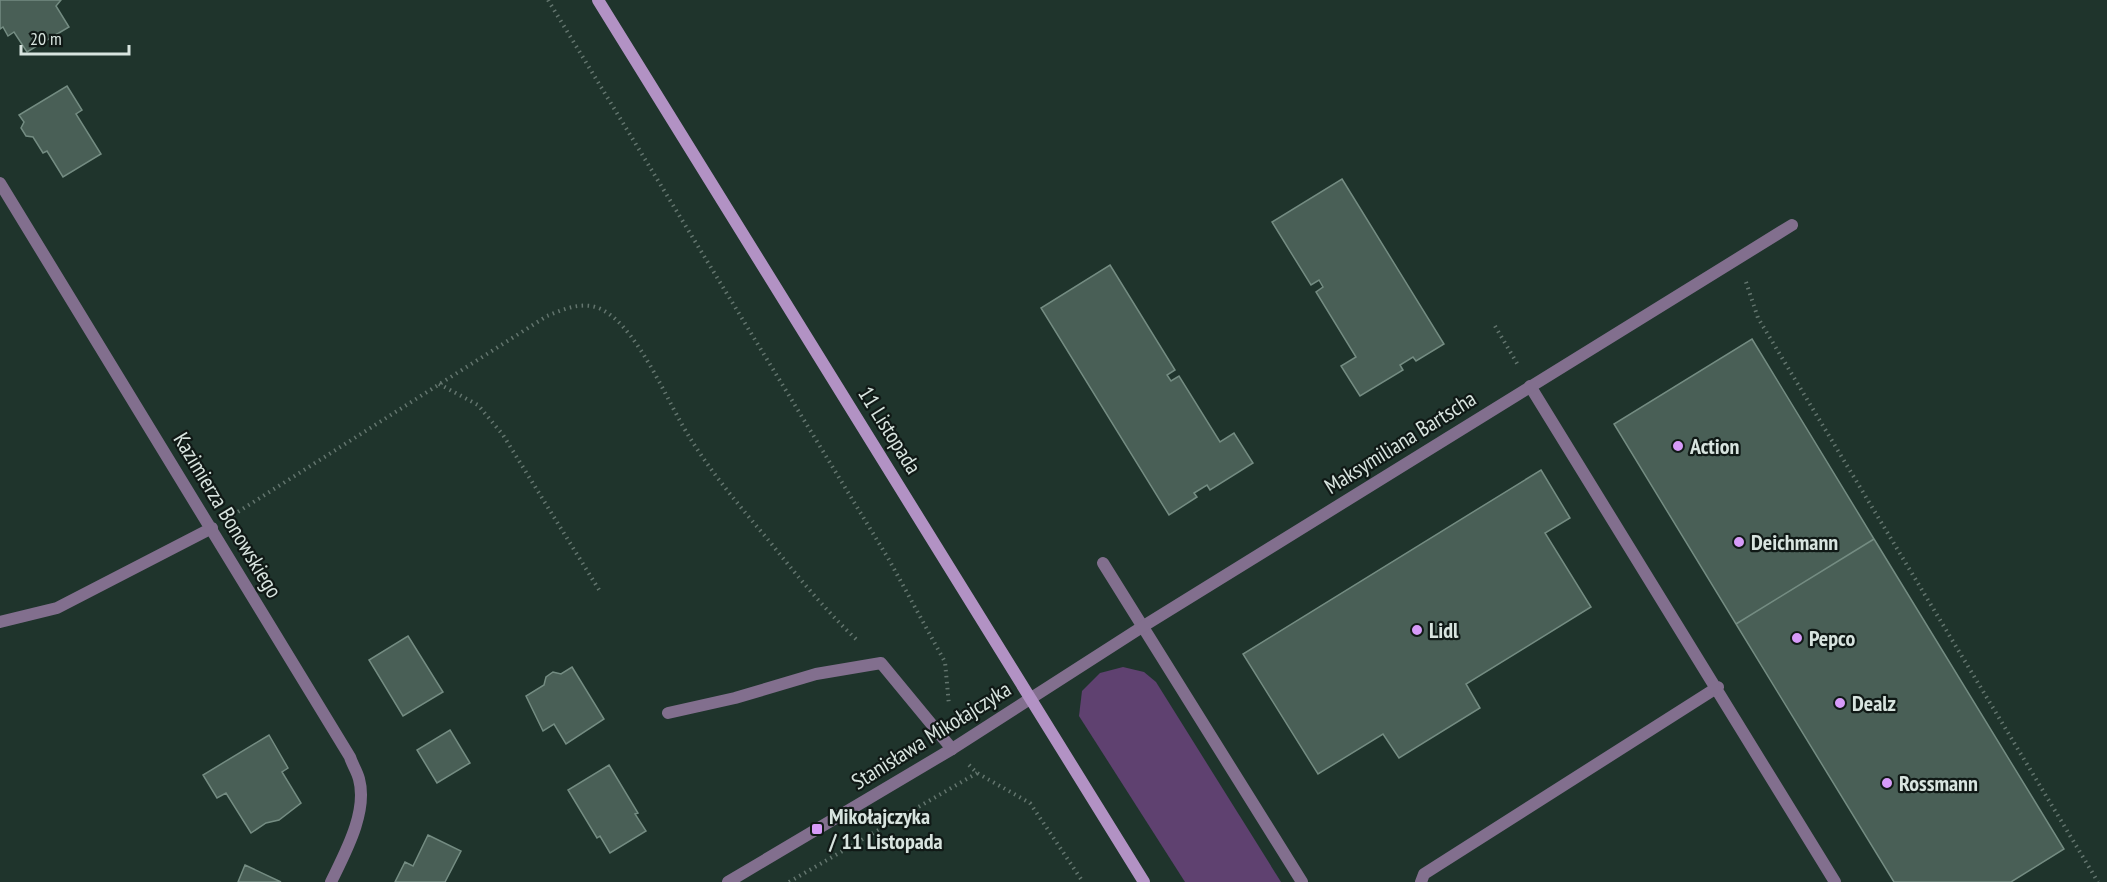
<svg xmlns="http://www.w3.org/2000/svg" width="2107" height="882" font-family="'PT Sans Narrow',sans-serif">
	<style>
		.green { fill: #5f4170 }
		.building { fill: #495f56; stroke: #748c82; stroke-width: 1.5 }
		.lines { fill: none; stroke-linecap: round; stroke-linejoin: round }
		.path { stroke: #63756e; stroke-width: 4; stroke-dasharray: 1.5 4.5; stroke-linecap: butt }
		.service { stroke: #826f8e; stroke-width: 12 }
		.minor { stroke: #826f8e; stroke-width: 12 }
		.secondary { stroke: #b292c4; stroke-width: 12 }
		.poi-dot { fill: #d79bf9; stroke: #101916; stroke-width: 2 }
		.labels { text-anchor: middle; stroke-width: 4.5; stroke-linejoin: round; paint-order: stroke }
		.street-label { font-size: 22px; fill: #d8e4df; stroke: #101916 }
		.poi-label { font-size: 22px; font-weight: bold; fill: #d8e4df; stroke: #101916; text-anchor: start }
	</style>
	<rect width="100%" height="100%" fill="#1f342c"/>
	<path class="green" d="M1123 667 1144 672 1156 682 1281 882H1185L1079 716 1082 691 1100 673Z"/>
	<path class="building" d="M0 0H61L56 6 69 27 27 52 14 32 8 36 3 27 0 29Z
		M67 86 82 110 76 114 101 154 63 177 47 151 43 153 33 137 26 136 21 128 24 122 19 115Z
		M1342 179 1444 344 1416 361 1413 357 1400 365 1403 370 1360 396 1341 366 1356 357 1316 292 1323 287 1319 280 1311 285 1272 222Z
		M1110 265 1175 370 1167 375 1171 381 1179 376 1220 442 1234 433 1253 463 1210 490 1207 485 1194 493 1197 497 1169 515 1041 308Z
		M1752 339 1874 539 1736 624 1614 424Z
		M1541 470 1570 518 1545 533 1591 607 1466 684 1480 708 1399 758 1383 734 1318 774 1243 654Z
		M1874 539 2064 849 2011 882H1894L1736 624Z
		M408 636 443 692 403 716 369 660Z
		M572 667 604 719 566 744 554 724 543 731 526 696 544 685 546 677 553 672 561 674Z
		M450 730 470 763 437 783 417 750Z
		M269 735 288 768 282 772 301 803 279 820 266 823 251 833 226 793 217 798 203 775Z
		M609 765 638 813 635 814 646 831 610 853 600 836 597 838 568 790Z
		M428 835 461 851 445 882H395L405 862 413 866Z
		M245 865 281 882H238Z"/>
	<g class="lines">
		<path class="path" d="M548 0 888 558 945 662 949 705
			M1746 282 1758 318 2098 882
			M1495 326 1518 365
			M439 384 478 405 503 435 601 593
			M233 515 547 316C564 309 584 300 603 310 640 331 667 402 690 438 713 475 742 509 770 542 798 577 826 611 858 641
			M969 765 977 773 1030 803 1083 882
			M789 882 977 773"/>
		<path class="service" d="M1530 386 1835 882
			M1103 563 1302 882
			M668 713 735 698 816 674 881 663 952 749
			M1421 882 1424 874 1718 687"/>
		<path class="minor" d="M0 183 350 757C352 764 357 771 359 779 368 812 345 853 331 882
			M0 622 57 608 212 528
			M728 882 952 749 1142 627 1792 225"/>
		<path class="secondary" d="M598 0 1144 882"/>
	</g>
	<g class="poi-dot">
		<circle cx="1678" cy="446" r="6"/>
		<circle cx="1739" cy="542" r="6"/>
		<circle cx="1417" cy="630" r="6"/>
		<circle cx="1797" cy="638" r="6"/>
		<circle cx="1840" cy="703" r="6"/>
		<circle cx="1887" cy="783" r="6"/>
		<rect x="811" y="823" width="12" height="12" rx="3"/>
	</g>
	<g class="labels">
		<g class="street-label">
			<text transform="translate(890 430) rotate(58)" y="8">11 Listopada</text>
			<text transform="translate(1400 442) rotate(-32)" y="8">Maksymiliana Bartscha</text>
			<text transform="translate(228 515) rotate(59)" y="8">Kazimierza Bonowskiego</text>
			<text transform="translate(931 735) rotate(-32)" y="8">Stanisława Mikołajczyka</text>
		</g>
		<g class="poi-label">
			<text x="1690" y="454">Action</text>
			<text x="1751" y="550">Deichmann</text>
			<text x="1429" y="638">Lidl</text>
			<text x="1809" y="646">Pepco</text>
			<text x="1852" y="711">Dealz</text>
			<text x="1899" y="791">Rossmann</text>
			<text x="829" y="824">Mikołajczyka<tspan x="829" dy="25">/ 11 Listopada</tspan></text>
		</g>
	</g>
	<path d="M21 45v9h108v-9" fill="none" stroke="#d8e4df" stroke-width="3"/>
	<text x="30" y="45" font-size="18" fill="#d8e4df" stroke="#101916" stroke-width="4.5" paint-order="stroke">20 m</text>
</svg>
